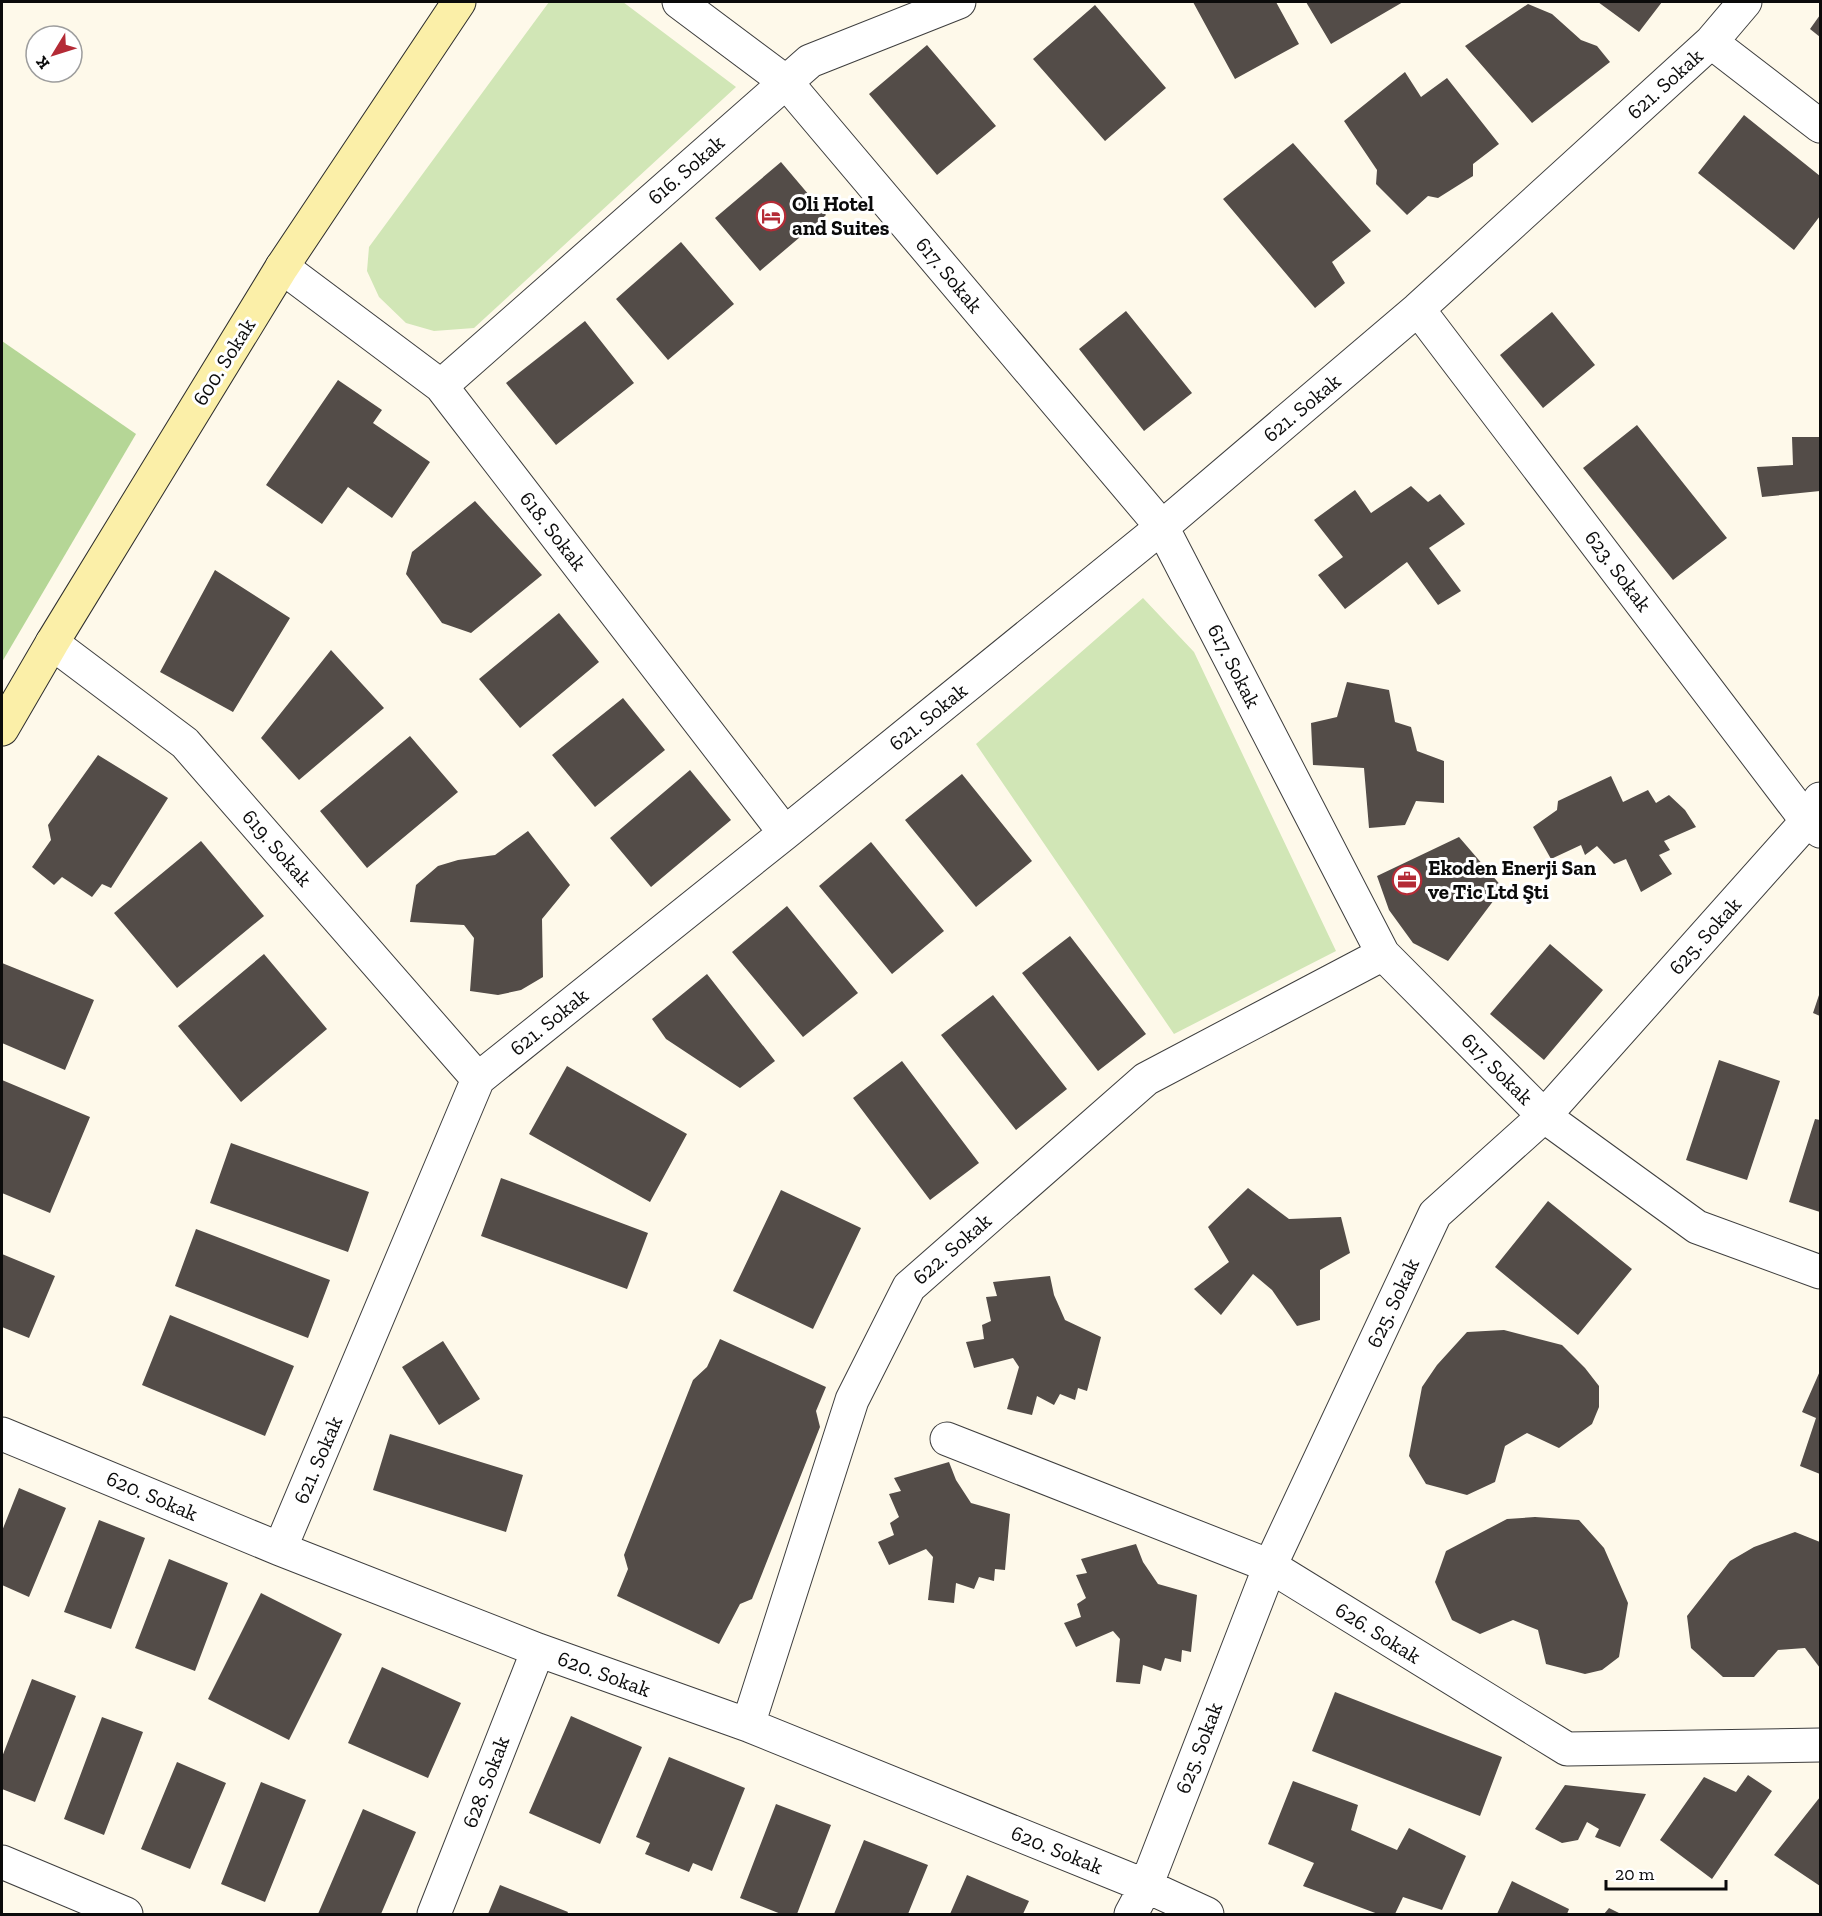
<svg xmlns="http://www.w3.org/2000/svg" width="1822" height="1916" font-family="'Zilla Slab',serif">
	<style>
		.green { fill: #d1e6b6 }
		.forest { fill: #b5d696 }
		.building { fill: #534c48 }
		.lines { fill: none; stroke-linecap: round; stroke-linejoin: round }
		.street-casing { stroke: #3e3e3e; stroke-width: 35 }
		.secondary-casing { stroke: #2d2d2d; stroke-width: 35 }
		.street { stroke: #fff; stroke-width: 33 }
		.secondary { stroke: #fbefa8; stroke-width: 33 }
		.labels { text-anchor: middle; stroke-width: 6; stroke-linejoin: round; paint-order: stroke }
		.street-label { font-size: 21px; fill: #0b0b0b; stroke: #fff }
		.poi-label { font-size: 21px; font-weight: bold; fill: #0b0b0b; stroke: #fff; text-anchor: start }
	</style>
	<rect width="100%" height="100%" fill="#fef9ea"/>
	<path class="green" d="M549 2H623L736 87 474 328 434 331 406 323 379 297 367 271 369 247Z
		M1143 598 1194 652 1336 951 1174 1034 976 744Z"/>
	<path class="forest" d="M2 341 136 434 2 662Z"/>
	<path class="building" d="M1193 2H1276L1299 44 1235 79Z
		M1306 2H1403L1331 44Z
		M1598 2H1662L1639 32Z
		M1528 4 1552 14 1581 40 1597 46 1610 62 1532 123 1465 46Z
		M1095 5 1166 88 1105 141 1033 59Z
		M1820 15V37L1810 29Z
		M927 45 996 126 937 175 869 94Z
		M1405 72 1421 97 1447 78 1499 144 1473 164V176L1438 198 1428 196 1407 215 1376 184 1377 170 1344 121Z
		M1744 115 1820 176V216L1794 250 1698 173Z
		M1293 143 1371 231 1332 262 1345 283 1315 308 1223 199Z
		M781 162 826 215 760 271 715 218Z
		M681 242 734 304 668 360 616 299Z
		M1126 311 1192 393 1144 431 1079 349Z
		M1552 312 1595 365 1543 408 1500 355Z
		M585 321 634 383 556 445 506 383Z
		M338 380 382 410 373 423 430 462 392 518 348 487 322 524 266 485Z
		M1637 425 1727 538 1673 580 1583 468Z
		M1792 437H1820V491L1762 497 1757 467 1793 465Z
		M1411 486 1428 502 1440 494 1465 524 1429 548 1461 591 1438 605 1407 562 1345 609 1318 575 1343 557 1314 520 1355 490 1371 513Z
		M475 501 542 575 471 633 442 623 406 574 412 552Z
		M215 570 290 618 233 712 160 672Z
		M559 613 599 662 520 728 479 679Z
		M331 650 384 708 299 780 261 738Z
		M1347 682 1389 690 1395 722 1411 727 1417 751 1444 761V803L1416 801 1405 825 1369 828 1364 768 1313 765 1311 723 1337 717Z
		M623 698 665 750 595 807 552 755Z
		M410 736 458 792 367 868 320 811Z
		M98 755 168 798 111 888 102 884 92 897 62 877 54 885 32 867 51 840 48 825Z
		M690 770 731 820 651 887 610 838Z
		M962 774 1032 861 976 907 905 820Z
		M1611 776 1623 802 1648 790 1656 803 1669 795 1685 810 1696 827 1664 841 1670 850 1659 855 1672 874 1641 892 1626 859 1614 864 1597 846 1585 855 1581 845 1551 859 1533 827 1557 810 1558 801Z
		M528 831 570 885 542 919 543 977 521 990 498 995 470 991 474 938 464 925 410 922 416 885 438 866 458 860 495 855Z
		M1459 837 1503 888 1448 961 1413 943 1389 910 1377 876Z
		M201 841 264 916 177 988 114 913Z
		M871 842 944 931 892 974 819 886Z
		M787 906 858 993 803 1037 732 952Z
		M1070 936 1146 1034 1098 1071 1022 973Z
		M1550 944 1603 990 1544 1060 1490 1014Z
		M264 954 327 1029 241 1102 178 1026Z
		M2 963 94 1000 65 1070 2 1043Z
		M707 974 775 1061 740 1088 666 1039 652 1019Z
		M1820 992V1016L1813 1013Z
		M993 995 1067 1089 1016 1130 941 1035Z
		M1719 1060 1780 1081 1747 1180 1686 1160Z
		M902 1061 979 1163 930 1200 853 1098Z
		M567 1066 687 1134 650 1202 529 1134Z
		M2 1080 90 1117 50 1213 2 1193Z
		M1815 1119 1820 1120V1212L1789 1202Z
		M231 1143 369 1192 348 1252 210 1203Z
		M501 1178 648 1233 627 1289 481 1236Z
		M1248 1188 1289 1219 1341 1217 1350 1253 1320 1270V1320L1297 1326 1272 1290 1253 1274 1221 1315 1194 1289 1229 1262 1208 1227Z
		M781 1190 861 1228 813 1329 733 1291Z
		M1548 1201 1632 1269 1578 1335 1495 1267Z
		M196 1229 330 1280 308 1338 175 1286Z
		M2 1254 55 1276 29 1338 2 1327Z
		M1050 1276 1054 1295 1065 1320 1101 1337 1087 1391 1078 1388 1075 1400 1060 1394 1054 1405 1037 1396 1032 1415 1007 1409 1019 1367 1013 1358 974 1368 966 1342 984 1339 982 1325 991 1321 986 1297 997 1296 993 1282Z
		M170 1315 294 1366 265 1436 142 1385Z
		M1504 1330 1562 1345 1585 1368 1599 1386V1407L1592 1424 1559 1448 1527 1433 1505 1446 1495 1482 1467 1495 1426 1484 1409 1456 1422 1387 1437 1365 1467 1332Z
		M720 1339 826 1387 816 1411 820 1427 752 1599 740 1604 719 1644 617 1596 628 1569 624 1555 693 1380 707 1367Z
		M443 1341 480 1399 439 1425 402 1367Z
		M1820 1371V1474L1800 1466 1816 1418 1802 1412Z
		M390 1434 523 1475 506 1532 373 1490Z
		M949 1462 956 1480 971 1503 1010 1514 1005 1570 995 1569 994 1581 979 1577 974 1589 956 1583 954 1603 928 1600 933 1557 926 1549 889 1565 878 1542 894 1535 890 1523 899 1517 889 1494 901 1491 894 1478Z
		M19 1488 66 1508 29 1597 2 1585V1531Z
		M1535 1517 1579 1520 1604 1548 1628 1603 1619 1657 1602 1670 1585 1674 1546 1664 1538 1630 1513 1620 1480 1634 1452 1620 1435 1582 1446 1551 1507 1519Z
		M99 1520 145 1538 111 1629 64 1612Z
		M1795 1532 1820 1542V1668L1805 1648 1778 1650 1754 1677H1723L1691 1648 1687 1616 1730 1561 1754 1547Z
		M1136 1544 1143 1562 1158 1584 1197 1595 1191 1652 1182 1650 1181 1662 1165 1658 1161 1671 1143 1665 1140 1684 1116 1682 1120 1639 1113 1631 1076 1647 1064 1623 1081 1617 1077 1604 1086 1598 1076 1575 1087 1573 1081 1559Z
		M169 1559 228 1583 195 1671 135 1648Z
		M261 1593 342 1634 289 1740 208 1699Z
		M382 1667 461 1703 428 1778 348 1743Z
		M32 1679 76 1696 35 1802 2 1789V1757Z
		M1335 1692 1502 1757 1480 1816 1312 1751Z
		M571 1716 642 1747 600 1844 529 1813Z
		M102 1717 143 1732 104 1835 64 1819Z
		M669 1757 745 1788 712 1871 693 1863 689 1872 645 1854 650 1843 636 1837Z
		M177 1762 226 1783 190 1869 141 1849Z
		M1748 1775 1772 1791 1712 1879 1660 1840 1704 1777 1736 1792Z
		M1293 1781 1358 1805 1351 1830 1397 1850 1409 1828 1466 1856 1442 1910 1403 1897 1395 1914H1378L1303 1886 1314 1863 1268 1844Z
		M261 1782 306 1800 265 1902 221 1884Z
		M1565 1785 1646 1794 1620 1847 1595 1837 1599 1829 1587 1822 1578 1840 1562 1843 1535 1829Z
		M1820 1797V1886L1774 1855Z
		M776 1804 831 1825 797 1914H781L740 1898Z
		M363 1809 416 1832 381 1914H318Z
		M864 1840 928 1865 908 1914H834Z
		M967 1875 1029 1901 1023 1914H950Z
		M1512 1881 1569 1909 1567 1914H1497Z
		M500 1885 568 1912 567 1914H488Z
		M1609 1908 1621 1914H1604Z"/>
	<g class="lines">
		<g class="street-casing">
			<path id="street" d="M679 2 786 82 1162 527 1383 954 1544 1116 1697 1227 1820 1272
				M1711 42 1820 126
				M282 267 441 386 785 833
				M1418 309 1807 821 1820 831
				M441 386 810 61 959 2
				M52 643 185 743 478 1079
				M2 1434 280 1549 538 1650 748 1725 1146 1886 1207 1914
				M947 1439 1270 1566 1567 1749 1820 1745
				M280 1549 478 1079 785 833 1162 527 1418 309 1711 42 1745 2
				M748 1725 852 1400 909 1287 1146 1079 1383 954
				M2 1862 126 1914
				M434 1914 538 1650
				M1131 1914 1146 1886 1270 1566 1435 1214 1544 1116 1807 821 1820 799"/>
		</g>
		<g class="secondary-casing">
			<path id="secondary" d="M2 729 52 643 282 267 459 2"/>
		</g>
		<use href="#street" class="street"/>
		<use href="#secondary" class="secondary"/>
	</g>
	<defs>
		<g id="hotel-ring" transform="scale(1.5)"><circle r="9.5" fill="#fff" stroke="#b42b36" stroke-width="1.5"/><path d="M-6-4.5h1.5V1H6V5H4.5V3h-9V5H-6ZM-4 0a1.8 1.8 0 1 1 3.6 0ZM.5 0V-2.5h3Q6-2.5 6 0Z" fill="#b42b36"/></g>
		<g id="office-ring" transform="scale(1.5)"><circle r="9.5" fill="#fff" stroke="#b42b36" stroke-width="1.5"/><path d="M-6-3h4V-5.5h4V-3h4V5H-6ZM-1-4.5V-3h2v-1.5ZM-6 0V1H6V0Z" fill="#b42b36"/></g>
	</defs>
	<g fill-rule="evenodd">
		<use href="#hotel-ring" x="771" y="216"/>
		<use href="#office-ring" x="1407" y="880"/>
	</g>
	<g class="labels">
		<g class="street-label">
			<text transform="translate(1665 84) rotate(-42)" y="7">621. Sokak</text>
			<text transform="translate(686 170) rotate(-41)" y="7">616. Sokak</text>
			<text transform="translate(949 275) rotate(50)" y="7">617. Sokak</text>
			<text transform="translate(224 362) rotate(-58)" y="7">600. Sokak</text>
			<text transform="translate(1302 408) rotate(-40)" y="7">621. Sokak</text>
			<text transform="translate(553 531) rotate(52)" y="7">618. Sokak</text>
			<text transform="translate(1618 571) rotate(53)" y="7">623. Sokak</text>
			<text transform="translate(1234 666) rotate(63)" y="7">617. Sokak</text>
			<text transform="translate(928 717) rotate(-39)" y="7">621. Sokak</text>
			<text transform="translate(277 848) rotate(49)" y="7">619. Sokak</text>
			<text transform="translate(1705 936) rotate(-48)" y="7">625. Sokak</text>
			<text transform="translate(549 1022) rotate(-39)" y="7">621. Sokak</text>
			<text transform="translate(1497 1069) rotate(45)" y="7">617. Sokak</text>
			<text transform="translate(952 1249) rotate(-41)" y="7">622. Sokak</text>
			<text transform="translate(1393 1303) rotate(-65)" y="7">625. Sokak</text>
			<text transform="translate(318 1460) rotate(-67)" y="7">621. Sokak</text>
			<text transform="translate(152 1496) rotate(23)" y="7">620. Sokak</text>
			<text transform="translate(1378 1633) rotate(32)" y="7">626. Sokak</text>
			<text transform="translate(604 1674) rotate(20)" y="7">620. Sokak</text>
			<text transform="translate(1199 1748) rotate(-69)" y="7">625. Sokak</text>
			<text transform="translate(486 1782) rotate(-69)" y="7">628. Sokak</text>
			<text transform="translate(1057 1850) rotate(22)" y="7">620. Sokak</text>
		</g>
		<g class="poi-label">
			<text x="792" y="211">Oli Hotel<tspan x="792" dy="24">and Suites</tspan></text>
			<text x="1428" y="875">Ekoden Enerji San<tspan x="1428" dy="24">ve Tic Ltd Şti</tspan></text>
		</g>
	</g>
	<rect width="1822" height="1916" fill="none" stroke="#0b0b0b" stroke-width="6"/>
	<g transform="translate(54 54) rotate(232)"><circle r="28" fill="#ffffff" stroke="#9d9d9d" stroke-width="1.5"/>
	<path d="M0-4.5L10 22L0 15L-10 22Z" fill="#b42b36"/>
	<text y="-9" font-size="16" font-weight="bold" text-anchor="middle" fill="#0b0b0b">K</text>
	</g>
	<path d="M1606 1880v9h120v-9" fill="none" stroke="#0b0b0b" stroke-width="3"/>
	<text x="1615" y="1880" font-size="18" fill="#0b0b0b" stroke="#ffffff" stroke-width="4.5" paint-order="stroke">20 m</text>
</svg>
